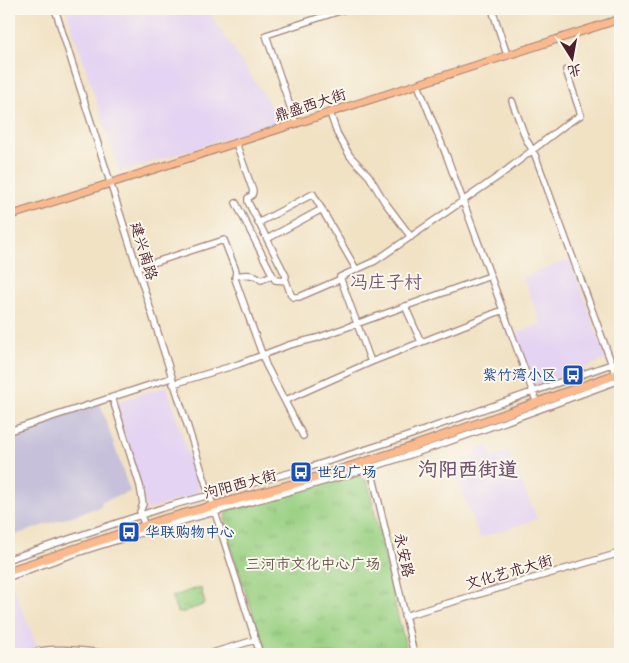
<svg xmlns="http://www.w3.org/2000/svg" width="629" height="663" font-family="'Shantell Sans','LXGW WenKai TC',sans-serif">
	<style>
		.built { fill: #e4d3f2 }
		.industrial { fill: #c6c0da }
		.grass { fill: url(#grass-tufts); stroke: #727856 }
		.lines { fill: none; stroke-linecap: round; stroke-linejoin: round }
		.minor-casing { stroke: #9e8078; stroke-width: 8 }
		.major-casing { stroke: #9e8078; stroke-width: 9 }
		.highway-casing { stroke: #9e8078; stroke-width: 10 }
		.minor { stroke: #fff; stroke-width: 5.5 }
		.major { stroke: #fbba8d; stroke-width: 7 }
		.highway { stroke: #fbba8d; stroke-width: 8 }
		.labels { text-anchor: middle; stroke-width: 4; stroke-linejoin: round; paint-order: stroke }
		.street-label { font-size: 15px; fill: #4a1f2b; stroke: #fbf7ec }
		.transit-label { font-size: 15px; fill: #164399; stroke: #fbf7ec; text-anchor: start }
		.park-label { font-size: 15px; fill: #625445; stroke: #fbf7ec }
		.quarter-label { font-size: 18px; fill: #725373; stroke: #fbf7ec }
		.district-label { font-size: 20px; font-weight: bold; fill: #725373; stroke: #fbf7ec }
	</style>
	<defs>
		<pattern id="grass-tufts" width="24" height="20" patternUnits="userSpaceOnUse" patternTransform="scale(1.25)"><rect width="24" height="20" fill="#99d082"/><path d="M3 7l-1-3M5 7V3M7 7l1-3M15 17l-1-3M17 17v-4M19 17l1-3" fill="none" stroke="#85b270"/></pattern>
	</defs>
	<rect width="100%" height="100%" fill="#fbf7ec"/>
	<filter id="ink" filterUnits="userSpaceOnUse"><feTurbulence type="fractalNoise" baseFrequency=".02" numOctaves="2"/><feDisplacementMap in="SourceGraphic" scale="10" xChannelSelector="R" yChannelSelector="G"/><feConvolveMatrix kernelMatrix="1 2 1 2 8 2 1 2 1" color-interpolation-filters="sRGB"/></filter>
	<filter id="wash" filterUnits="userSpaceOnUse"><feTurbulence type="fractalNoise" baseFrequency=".0096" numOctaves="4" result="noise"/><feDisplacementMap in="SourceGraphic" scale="20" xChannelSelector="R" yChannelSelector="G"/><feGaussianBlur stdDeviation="1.12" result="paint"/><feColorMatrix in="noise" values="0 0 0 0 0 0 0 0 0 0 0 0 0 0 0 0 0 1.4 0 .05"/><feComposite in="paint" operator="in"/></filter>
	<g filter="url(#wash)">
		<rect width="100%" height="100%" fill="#f1e2c4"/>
		<path class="built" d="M66 9H209L213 19 265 97H266L271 109 288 104 292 118 120 172Z
			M570 260 607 359 535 386 516 334 541 324 523 277Z
			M167 386 200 493 147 510 115 402Z
			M488 445 492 457 508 451 537 519 480 538 451 463 477 454 476 449Z
			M13 586 38 649 23 654H9V587Z"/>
		<path class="industrial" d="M100 403 130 492 101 502 102 506 9 537V433Z"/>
		<path class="grass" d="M357 475 367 481 369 487 398 617 408 654H266L224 526 226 515 230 509Z
			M201 588 205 604 181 613 177 612 172 597 191 590Z"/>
	</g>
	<g filter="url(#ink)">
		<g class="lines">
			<g class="minor-casing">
				<path id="minor" d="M55 9 260 654
					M492 9 507 55
					M418 85 447 157 535 398
					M512 101 526 139 535 155 614 370
					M330 113 337 133 350 156 369 176 384 201 411 237
					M296 124 266 35 346 9
					M236 143 253 191 252 195 248 198V202L286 276 285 280
					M236 203 275 280 286 281 291 295 293 297H299L341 279
					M258 223 313 194 356 269
					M267 239 322 209
					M137 268 224 240 236 271 235 279 266 365 303 436
					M236 276C245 274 255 273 261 280L272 275
					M405 306 421 342
					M371 362 340 277 375 261 403 242 499 176 565 125 581 115 566 70
					M173 384 239 364 289 345 317 338 490 276
					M112 397 140 486 143 504 140 512 143 521
					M286 400 371 362 503 310
					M9 431 171 378
					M370 464 414 654
					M9 559 162 508 304 469 402 438 620 361
					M9 577C123 533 243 506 360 471 448 444 534 411 620 380
					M404 616 620 553
					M27 654C54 645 87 652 115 654
					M149 654H168
					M209 654 255 640"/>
			</g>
			<g class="major-casing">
				<path id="major" d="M9 216 620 19"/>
			</g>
			<g class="highway-casing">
				<path id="highway" d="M9 571 165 519 308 480 406 449 620 373"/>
			</g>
			<use href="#minor" class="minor"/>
			<use href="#major" class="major"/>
			<use href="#highway" class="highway"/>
		</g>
	</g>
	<defs>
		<g id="bus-square" transform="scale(1.125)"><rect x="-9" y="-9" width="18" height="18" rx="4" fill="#1a4fb4" stroke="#fbf7ec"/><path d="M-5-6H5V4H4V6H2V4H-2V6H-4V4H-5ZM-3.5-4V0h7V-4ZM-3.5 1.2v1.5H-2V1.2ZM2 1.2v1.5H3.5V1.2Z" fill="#fff"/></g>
	</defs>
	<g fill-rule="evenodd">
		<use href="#bus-square" x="573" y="375"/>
		<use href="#bus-square" x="301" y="472"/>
		<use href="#bus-square" x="129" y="532"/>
	</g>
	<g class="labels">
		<g class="street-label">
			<text transform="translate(310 105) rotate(-18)" y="5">鼎盛西大街</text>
			<text transform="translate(144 251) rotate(73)" y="5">建兴南路</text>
			<text transform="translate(240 484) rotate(-15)" y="5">泃阳西大街</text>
			<text transform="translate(404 555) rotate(78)" y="5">永安路</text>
			<text transform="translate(509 572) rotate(-16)" y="5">文化艺术大街</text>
		</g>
		<g class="transit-label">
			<text x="557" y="380" text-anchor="end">紫竹湾小区</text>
			<text x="317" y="477">世纪广场</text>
			<text x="145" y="537">华联购物中心</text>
		</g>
		<g class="park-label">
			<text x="313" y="569">三河市文化中心广场</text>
		</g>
		<g class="quarter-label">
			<text x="386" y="288">冯庄子村</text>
		</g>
		<g class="district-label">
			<text x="468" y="476">泃阳西街道</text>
		</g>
	</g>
	<rect width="629" height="663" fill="none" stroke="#fbf7ec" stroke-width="30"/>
	<g transform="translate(572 58) rotate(169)" stroke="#fbf7ec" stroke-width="4" paint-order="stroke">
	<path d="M0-4L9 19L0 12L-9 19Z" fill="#4a1f2b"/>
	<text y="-8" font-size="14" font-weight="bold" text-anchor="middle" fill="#4a1f2b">北</text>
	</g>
</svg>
